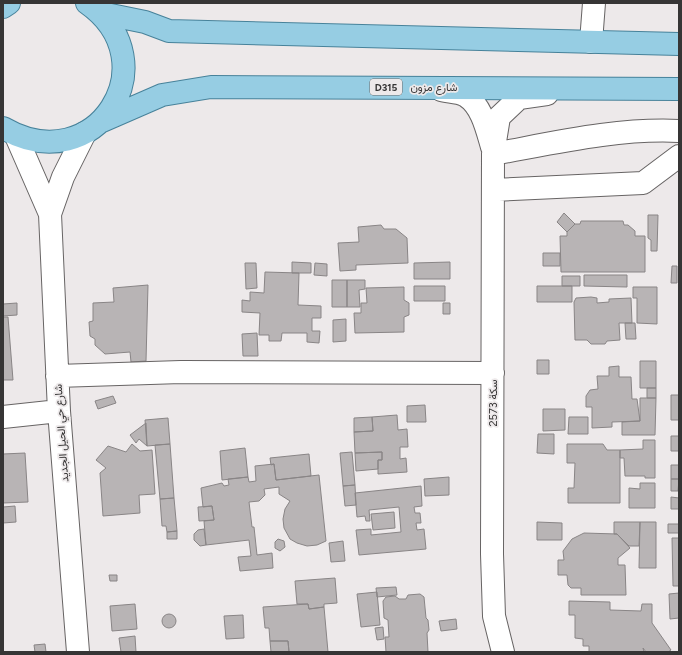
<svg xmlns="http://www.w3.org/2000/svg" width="682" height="655" font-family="Figtree,Vazirmatn,sans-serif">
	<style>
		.building { fill: #b8b4b5; stroke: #898586 }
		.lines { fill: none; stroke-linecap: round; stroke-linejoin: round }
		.minor-casing { stroke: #676464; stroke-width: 24 }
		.major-casing { stroke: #47829a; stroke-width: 24 }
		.minor { stroke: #fff; stroke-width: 22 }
		.major { stroke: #96cde3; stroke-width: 22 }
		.labels { text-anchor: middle; stroke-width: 3.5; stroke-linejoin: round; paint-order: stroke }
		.shield { fill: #ede9ea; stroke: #6d6b6b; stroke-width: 1 }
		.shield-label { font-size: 10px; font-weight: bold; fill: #363535 }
		.street-label { font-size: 11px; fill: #363535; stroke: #ede9ea }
	</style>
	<rect width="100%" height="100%" fill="#ede9ea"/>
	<path class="building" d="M564 213 575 224 567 232 557 222Z
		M648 215H658L657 251H651V240L648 238Z
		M581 221H623L624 225H628L635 231V236H645V272H561L560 236H567V232L575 224H580Z
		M381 225 384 229H396L407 238 408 263 356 265V270L340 271 338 243 359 242 358 227Z
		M543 253H560V266H543Z
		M292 262 311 263V273H292Z
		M450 262V279H414V263Z
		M245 263H256L257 288 246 289Z
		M315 263 327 264V276L314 275Z
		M672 266H677V283H671Z
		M265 272 299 273 298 305 321 306V318H312V331H320L319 343 307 342V333H282L281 341H269V335H259L260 313 242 312V300L250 301V292L264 293Z
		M584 275H627V287L584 286Z
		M562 276H580V286H562Z
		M332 280H347V307H332Z
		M347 280H365V289L359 290 360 307H347Z
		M148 285 146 361 131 362 130 352 105 354 95 345V339L90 336 89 322 93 321V303L114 302 113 288Z
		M414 286H445V301H414Z
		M537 286H572V302H537Z
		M404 287V300L409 303V315L404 317V332L355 333 354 313H361V303H367L366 288Z
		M633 287H657V324L637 323V298H633Z
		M591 297 597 298V303L609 302V299L631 298 632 323H619L620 340 607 341 605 344H591L587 340H575L574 302 576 298Z
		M17 303V315L3 316V304Z
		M443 303H450V314H443Z
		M3 317H8L13 380H3Z
		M346 319V341L333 342V320Z
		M625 323H635L636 339H626Z
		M257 333 258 356H243L242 334Z
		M537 360H549V374H537Z
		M640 361H656V388H640Z
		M619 366V377H631L632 399H637L640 421 612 422V427L592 428V407H586V396L590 390 598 389 597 376H609V367Z
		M647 388H656V398H647Z
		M671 395H679V420H671Z
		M113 396 116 403 98 409 95 401Z
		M640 398H656L655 435H622V422L640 421Z
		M425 405 426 422H407V406Z
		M543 409H565V430L543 431Z
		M397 415 398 430 407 429 408 447H400V459L406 458 407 472 378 474V460H382V452L355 453 354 432 373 431 372 417Z
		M372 417 373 431 354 432V418Z
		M569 417H588V434H568Z
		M168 418 170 444 147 446 145 420Z
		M146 423 147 446 139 439 136 443 130 435Z
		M538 434H554V454L537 453Z
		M671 436H679V451H671Z
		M643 440H655V478H645V476H625L624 458H620V450L643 449Z
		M132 444 140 451 152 450 155 494 139 495 140 513 103 516 100 473 106 468 96 460 108 446 126 452Z
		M170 444 174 498 160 499 155 445Z
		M567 444H603L607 450H620V503H568V488H574L575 463H567Z
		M245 448 248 477 222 480 220 451Z
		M352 452 355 485 343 486 340 453Z
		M382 452V460H378V469L356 471 355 453Z
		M25 453 28 502 3 503V454Z
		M309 454 311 476 276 480 274 464 271 465 270 458Z
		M274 464 276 480 319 475 326 541 317 545 307 546 297 543 290 539 284 528 283 519 285 509 290 501 279 494V487L264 489 265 495 259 501 249 502 252 527H254L257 555 272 553 273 568 240 571 238 557 251 556 249 540 206 545 204 521 214 520 212 506 203 507 201 488 222 483 224 486 229 485 228 479 248 477 249 482 256 481 255 466Z
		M671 465H679V479H671Z
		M449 477V495L425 496 424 479Z
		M671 479H679L678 491H671Z
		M640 483H655V508H629V488L640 489Z
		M355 485 356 505 345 506 343 486Z
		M421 486 422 506 414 507 415 513H420L421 523H416L417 530 424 529 426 549 359 555 356 530 371 529V535L401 532 399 507 369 510 370 521H366L365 516 357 517 355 493Z
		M671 497 679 498V509H671Z
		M174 498 177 531 167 532 166 526H162L160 499Z
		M15 506 16 522 3 523V507Z
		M212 506 214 520 199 521 198 507Z
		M394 512 395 528 373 530 371 514Z
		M537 522 562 523V540H537Z
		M614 522H640L639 546H629L617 534H614Z
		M640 522H656V568H639Z
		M668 524H679V533H668Z
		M204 529 206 545 200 546 194 540V534L198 530Z
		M177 531V539H167V532Z
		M584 533 617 534 630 548 618 558V565H625L626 595H581V588H571L568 585 567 575H558V560H564L563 551 572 539Z
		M672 538H679V586H673Z
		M278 539 284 541 285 547 280 551 275 548V542Z
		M343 541 345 561 331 562 329 543Z
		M109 575H117V581H110Z
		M335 578 337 603 324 604V607L309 609 308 604H297L295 581Z
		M396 587 397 595 377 597 376 588Z
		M377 592 380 625 361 627 357 594Z
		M679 593V618L670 619 669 594Z
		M420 594 424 597 426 618 428 620 429 630 427 633 428 652H386L385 637H389L388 620 384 618 383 601 386 597 395 596 399 599H406L408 595Z
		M569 601 610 602V610L641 611 642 604H652V623L671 650 668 652H646L643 648 644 652H589V646H583V639L575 638V615H569Z
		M135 604 137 629 112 631 110 606Z
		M308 604 309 609 324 607 328 652H289L288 641H270L269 628H265L263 607Z
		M162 621a7 7 0 1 1 14 0a7 7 0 1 1-14 0Z
		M243 615 244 638 226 639 224 616Z
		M456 619 457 629 441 631 439 621Z
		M383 627 384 639 377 640 375 628Z
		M135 636 136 652H121L119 638Z
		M270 641H288L289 652H271Z
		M45 644 46 652H35L34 645Z"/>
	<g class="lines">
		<g class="minor-casing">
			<path id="minor" d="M591 42 594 3
				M441 90C448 92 460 92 466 96 482 106 487 130 492 147
				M16 136 50 214 59 411 78 652
				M493 154C554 143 617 128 679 131
				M493 190 643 183 679 156
				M50 214 63 177 85 133
				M57 376 181 372 493 373
				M3 417 59 411
				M503 652 494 616 492 554 493 154 499 117 519 98 547 94"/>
		</g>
		<g class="major-casing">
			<path id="major" d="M3 7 9 3
				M101 13 145 22 169 31 679 44
				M100 122 162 95 211 87 679 89
				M3 128C96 182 171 62 87 3"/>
		</g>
		<use href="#minor" class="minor"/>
		<use href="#major" class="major"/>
	</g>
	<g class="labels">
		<rect class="shield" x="370" y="79" width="32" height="16" rx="3"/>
		<g class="shield-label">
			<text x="386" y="91">D315</text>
		</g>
		<g class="street-label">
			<text x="434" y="91">شارع مزون</text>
			<text transform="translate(493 403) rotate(-90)" y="4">سكة 2573</text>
			<text transform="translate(61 433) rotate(-94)" y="4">شارع حي الحيل الجديد</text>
		</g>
	</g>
	<rect width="682" height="655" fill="none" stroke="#363535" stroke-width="8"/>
</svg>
